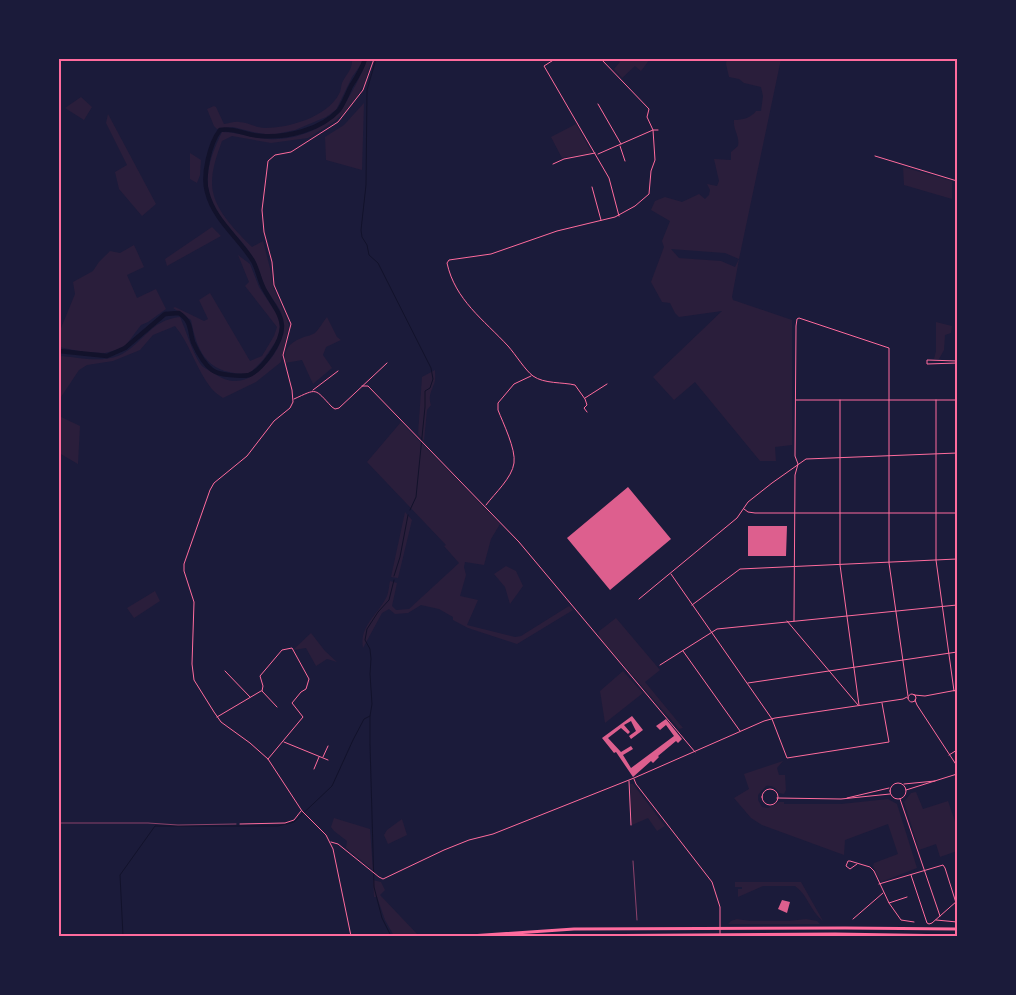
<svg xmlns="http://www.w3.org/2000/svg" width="1016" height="995" font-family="'DM Sans',sans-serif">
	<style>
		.green { fill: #2a1e3b; fill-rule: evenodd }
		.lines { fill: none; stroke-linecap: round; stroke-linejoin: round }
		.stream { stroke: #12122b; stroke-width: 1 }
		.river { stroke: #12122b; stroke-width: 4.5 }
		.building { fill: #dd5f8e }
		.path { stroke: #ff6b9d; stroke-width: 0.5 }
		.minor { stroke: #ff6b9d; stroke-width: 1 }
		.motorway { stroke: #ff6b9d; stroke-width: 3 }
		.neatline { fill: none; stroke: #ff6b9d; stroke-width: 2 }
	</style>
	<rect width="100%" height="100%" fill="#1b1b3a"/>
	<path class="green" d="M352 59H362V63L352 77 336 110 326 117 295 130 271 135 253 132 233 127 217 129 214 126 207 109 214 106 216 107 224 124C228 124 235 121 239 122 248 122 256 128 265 128 289 128 327 117 339 94 341 91 341 86 342 83 346 74 353 69 352 59Z
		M367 59H372L364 84 358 95 344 113 335 121 308 138 271 143 232 136 222 141C217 155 212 168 212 183 212 208 235 230 252 247L263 241 270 268 273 286 289 325 281 362 256 382 223 398C219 395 214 392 211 388 196 369 190 344 175 326L153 335 140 350 113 361 87 365 79 370 59 400V356C77 357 100 363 118 356 142 346 149 320 180 317 186 330 193 355 202 366 205 369 211 371 215 374 234 386 247 382 262 368 278 354 290 330 280 310 275 301 268 294 264 284 259 272 256 261 248 250 235 232 209 211 208 187 206 167 214 149 222 132 238 132 252 138 268 139 292 141 325 130 340 110 349 100 363 72 367 59Z
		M617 59H650L641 71 635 66 622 78 614 69 620 62Z
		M727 59H781L739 259 732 297 733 300 792 320V445L775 447 776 461H760L695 382 674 400 653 377 722 311 679 317 675 313 670 303 662 302 651 282 664 247 662 241 670 221 651 210 655 201 665 197 682 202 699 194 705 199 709 195 710 190 707 184 717 186 719 181 714 159 731 160V152L738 146C740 136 733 130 734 120 742 120 751 118 756 111H761L763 96 761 87 744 83 739 79 729 77 726 64ZM671 249 725 253 739 259 735 267 721 261 679 258Z
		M81 97 92 107 84 120 65 108Z
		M364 103 362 170 326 160 325 137 344 125Z
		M108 114 156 204 142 216 119 189 115 172 127 165 106 123Z
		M576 124 592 153 562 158 551 137Z
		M190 153 201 160 200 175 197 183 190 179Z
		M903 167 952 181V199L904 185Z
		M212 227 221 236 167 266 165 259Z
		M134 245 144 267 127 275 137 298 156 289 166 309 148 322 141 325 126 345 120 349 105 353 83 352 59 347V333L75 294 73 282 93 271 99 262 110 251 120 253Z
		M238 255 250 264 259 287 278 316 280 327 277 340 263 360 249 374C209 374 198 356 191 320L173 308 175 307 204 321 208 319 199 300 210 293 250 361 262 356 274 336 277 327 245 286 249 282Z
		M327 317 337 337 341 340 326 347 323 355 332 368 313 384 302 360 285 363C283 348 291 342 304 337 307 336 312 335 315 333 319 329 323 322 327 317Z
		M936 322 952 326 951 333 945 335 944 350 939 359H934L936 351Z
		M435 370C435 374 436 380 434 384 431 392 428 396 431 405L427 410 424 441 418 434 422 377Z
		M59 413V416L80 426 78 464 59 453Z
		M401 422 500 524 491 539 484 565 465 562 464 567 466 575 460 596 478 600 467 625 515 637 521 636 569 606 573 610 517 644 468 628 453 620V617L439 609 421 605 408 613 395 614 389 609 382 613 363 648C359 626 378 615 387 596 389 591 389 585 390 581L397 583 392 606 396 610 409 609 459 563 444 546 446 545 367 462Z
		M405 512 412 520 398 578 391 577Z
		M506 566 516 571 523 586 510 604 505 587 494 574Z
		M155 591 160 601 134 618 127 608Z
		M616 618 660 670 645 682 683 728 679 729 600 638 598 632Z
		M311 633 325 651 337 662 327 659 316 666 306 648 293 650Z
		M623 671 643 693 605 723 600 691Z
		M783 761 777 768 779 775H785L786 790 784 794 779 793C776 788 772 785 766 786L758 795V800L762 807 768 808 779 802H784V804H841L888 799 897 804 917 868 881 882 873 866 874 863 898 854 888 824 845 840 844 855 762 825 751 818 734 798 749 789 744 774Z
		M630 784H633L665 826 657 831 648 818 632 825Z
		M916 792 923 809 948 801 957 827V851L940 857 936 844 919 850 904 802 911 793Z
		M334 818 370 829 373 870 346 848 347 841 334 831 331 827Z
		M402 819 407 835 388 844 384 835 387 830Z
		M373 880 381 882 385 890 380 895 419 936H394L385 920 377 897H374Z
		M735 882H801L823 921C810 911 808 895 795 886H763L738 897V889H742V887H735Z
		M737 919 750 921H789L806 919 817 921 820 924H728L731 921Z"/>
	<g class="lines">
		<path class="stream" d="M376 59 367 90 366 185 361 230 362 237 367 245 369 255 378 263 431 368 433 379 430 388 425 391V407L416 497 410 510
			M394 576 400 557 408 515
			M123 936 120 875 155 826H278L294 822 332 786 353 740 364 719 370 716
			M391 936 382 918 374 887 370 744V716L372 704 370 674 371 659 370 649 365 640 367 629 378 612 389 600 394 580"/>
		<path class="river" d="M59 351 107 356 125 348 165 314 179 313C192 322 189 329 193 342 197 351 204 364 212 370 218 375 242 377 249 375 258 372 266 361 271 354 292 323 279 316 264 289 259 280 258 270 253 261 238 237 214 220 207 192 202 175 210 143 220 130 234 127 247 136 261 136 286 138 321 130 339 110 344 103 347 94 351 86 357 77 362 69 365 59"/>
	</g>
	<path class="building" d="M628 487 671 539 610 590 567 538Z
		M748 526H787L786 556H748Z
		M632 716 643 730 631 739 629 736 636 731 631 721 624 725 630 732 628 734 621 728 608 738 621 752 631 746 633 749 623 755 631 768 674 736 666 725 660 730 656 726 666 719 682 739 678 743 676 741 658 756 659 757 653 763 651 761 633 777 616 752 614 753 602 738Z
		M782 900 790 902 787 913 778 909Z"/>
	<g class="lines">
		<path class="path" d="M59 823H148L178 825 236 824
			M633 861 637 920"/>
		<path class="minor" d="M555 59 544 66 609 178 619 216
			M598 104 621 144
			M620 146 625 161
			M598 154 653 130H658
			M875 156 957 181
			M553 164 564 159 595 153
			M592 187 601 220
			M957 361 927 360V364L957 363
			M362 386H368L519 542 695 752
			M313 390 338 371
			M585 398 607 384
			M294 399C318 388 314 388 332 407L335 409 339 408 387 363
			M796 400H957
			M840 400V565L859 705
			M936 400V560L954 691
			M587 412 584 408 587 405 585 399 575 385C563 382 544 384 533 376 525 370 516 355 508 346 484 320 455 300 447 263L449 260 491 254 557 231 615 217 635 206 649 194 651 171 655 160 653 130 647 117 649 109 601 59
			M486 505C495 493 512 478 514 463 516 449 503 423 498 410V403L514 384 531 376
			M744 509 748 512 755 513H957
			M671 574 772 719 787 758 889 742 882 703
			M639 599 737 518 748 502 772 483 806 459 957 453
			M692 605 740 569 957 559
			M787 621 858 705
			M794 621 795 475 798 464 795 456 796 326 797 319 799 318 889 348V563L908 696
			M683 651 740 731
			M660 665 717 629 957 605
			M225 671 250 697
			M748 683 957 652
			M262 691 263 686 260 676 282 650 292 648 309 679 306 689 301 692 292 703 303 717 268 759
			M262 691 277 707
			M908 698a4 4 0 1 1 8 0a4 4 0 1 1-8 0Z
			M914 695 925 696 957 690
			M915 700 917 705 957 766
			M217 717 261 691
			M284 742 328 760
			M949 755 957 750
			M323 757 328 746
			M314 769 319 757
			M634 779 636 784 712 882 720 907V935
			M629 781 631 825
			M890 791a8 8 0 1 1 16 0a8 8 0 1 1-16 0Z
			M904 784 935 781
			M762 797a8 8 0 1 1 16 0a8 8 0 1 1-16 0Z
			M906 790 957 774
			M777 798 841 799 890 794
			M847 798 889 788
			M900 799 940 916
			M240 824 285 823 294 820 301 811
			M331 842 338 844 379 877 383 879 444 850 469 840 493 834 634 778 764 721 775 718 903 699 907 697
			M857 864 850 869 846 866 848 861H850L870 867 874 871 889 903 907 897
			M911 875 927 923 929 924 932 923 957 901
			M879 884 943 865 945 868 957 906
			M889 903 901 920 914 922
			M853 919 883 893
			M936 920 957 922
			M351 936 333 849 326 835 302 811 268 759 250 743 221 722 214 712 194 680 192 664 194 602 184 571V564L210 490 214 483 247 456 274 421 290 408 293 402 292 390 283 355 291 324 274 285 272 262 264 232 262 210 268 161 275 155 291 152 338 122 363 90 374 59"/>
		<path class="motorway" d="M470 936 574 929 845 928 957 929
			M552 936 835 934 957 936"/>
	</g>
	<rect width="1016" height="995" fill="none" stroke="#1b1b3a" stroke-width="120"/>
	<rect x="60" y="60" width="896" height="875" class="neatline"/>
</svg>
